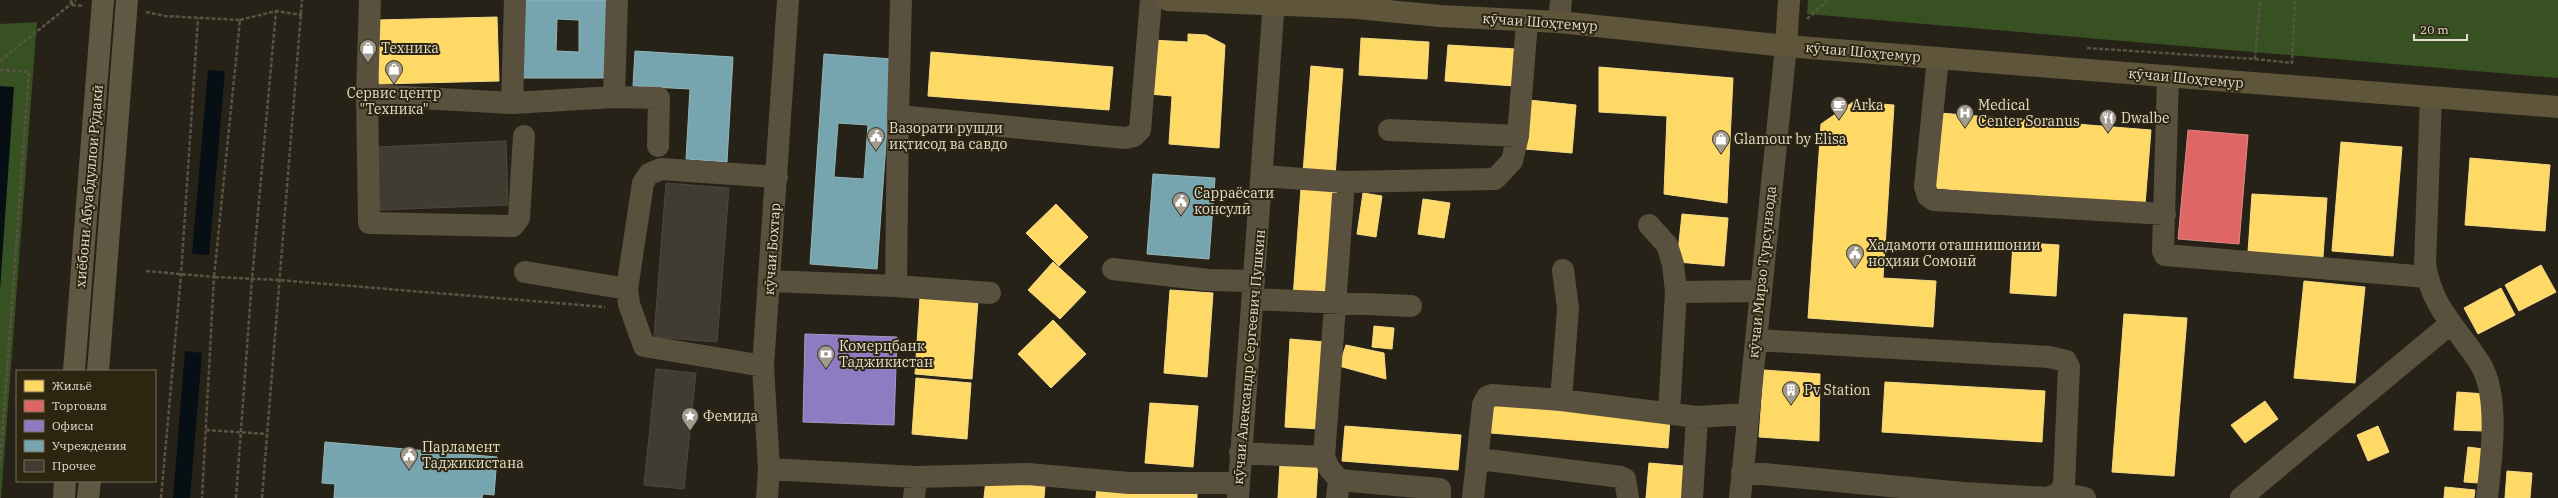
<svg xmlns="http://www.w3.org/2000/svg" width="2558" height="498" font-family="'IBM Plex Serif',serif">
	<style>
		.green { fill: #385123 }
		.water { fill: #050f14 }
		.homes { fill: #ffd966; stroke: #f6da85 }
		.shops { fill: #e06666; stroke: #e08985 }
		.offices { fill: #8e7cc3; stroke: #a799c6 }
		.public { fill: #76a5af; stroke: #96b6b8; fill-rule: evenodd }
		.building { fill: #403c32; stroke: #4d483f }
		.lines { fill: none; stroke-linecap: round; stroke-linejoin: round }
		.path { stroke: #595344; stroke-width: 2.5; stroke-dasharray: 4 2; stroke-linecap: butt }
		.minor { stroke: #59513e; stroke-width: 22 }
		.major { stroke: #5e553b; stroke-width: 22 }
		.highway { stroke: #605842; stroke-width: 22 }
		.labels { text-anchor: middle; stroke-width: 4; stroke-linejoin: round; paint-order: stroke }
		.street-label { font-size: 14px; fill: #e1dcce; stroke: #2e2510 }
		.poi-label { font-size: 14px; fill: #e1dcce; stroke: #2e2510; text-anchor: start }
	</style>
	<rect width="100%" height="100%" fill="#272217"/>
	<path class="green" d="M1808 0H2558V78L1807 14Z
		M37 22 1 498H0V24Z"/>
	<path class="water" d="M208 70 225 71 209 255 192 254Z
		M0 86 14 87 0 290Z
		M185 351 202 353 190 498H173Z"/>
	<path class="homes" d="M497 17 499 81 379 84 377 20Z
		M1188 34 1206 35 1225 45 1219 148 1169 144 1172 96 1149 94 1152 40 1188 42Z
		M1361 38 1429 42 1427 79 1359 75Z
		M1448 45 1516 49 1514 86 1445 81Z
		M931 52 1113 67 1109 110 928 96Z
		M1311 66 1343 69 1335 176 1303 173Z
		M1599 67 1733 78 1727 203 1664 194 1667 116 1599 112Z
		M1529 100 1576 105 1572 153 1525 149Z
		M1853 102 1894 105 1883 278 1936 281 1933 327 1808 318 1821 124Z
		M1940 113 2151 130 2145 205 1934 188Z
		M2341 142 2402 147 2393 256 2332 251Z
		M2470 158 2550 165 2545 231 2465 225Z
		M1301 188 1337 191 1328 301 1293 298Z
		M1363 193 1382 196 1376 237 1357 234Z
		M2252 194 2327 198 2323 257 2248 252Z
		M1423 199 1450 203 1444 238 1418 234Z
		M1056 204 1088 237 1059 266 1026 233Z
		M1682 214 1728 218 1724 266 1677 262Z
		M2013 242 2059 245 2056 296 2010 293Z
		M1053 262 1086 292 1060 319 1028 290Z
		M2541 265 2556 292 2519 311 2505 285Z
		M2304 281 2365 287 2355 383 2294 378Z
		M2501 288 2515 315 2478 334 2464 308Z
		M1170 290 1213 293 1207 377 1164 373Z
		M920 297 978 301 972 379 915 374Z
		M2124 314 2187 318 2174 476 2112 472Z
		M1053 320 1086 354 1051 388 1018 354Z
		M1374 326 1394 328 1392 349 1372 347Z
		M1290 339 1325 342 1320 429 1285 427Z
		M1346 345 1384 353 1386 379 1339 366Z
		M1764 370 1820 374 1819 441 1759 437Z
		M916 378 971 383 967 439 912 434Z
		M1885 382 2045 391 2042 442 1882 432Z
		M2457 392 2486 394 2483 431 2454 430Z
		M2265 401 2278 419 2245 443 2231 425Z
		M1150 403 1198 406 1193 467 1145 463Z
		M1494 405 1670 420 1668 448 1491 433Z
		M1345 426 1461 435 1458 470 1342 461Z
		M2378 426 2389 452 2368 461 2357 435Z
		M2468 447 2483 449 2479 483 2464 482Z
		M1280 463 1318 465 1316 498H1278Z
		M1649 463 1684 466 1682 498H1646Z
		M2507 471 2532 473 2530 498H2505Z
		M986 480 1045 486 1044 498H984Z
		M1097 486 1197 494V498H1096Z
		M2445 487 2475 490 2474 498H2444Z"/>
	<path class="shops" d="M2188 130 2248 135 2239 244 2178 239Z"/>
	<path class="offices" d="M805 334 897 337 894 425 803 422Z"/>
	<path class="public" d="M522 0H607V78H522ZM557 19 579 20V52L556 51Z
		M635 51 733 57 727 162 686 159 690 89 633 86Z
		M824 54 892 59 877 269 810 264ZM838 123 868 125 864 179 834 177Z
		M1153 174 1215 178 1209 259 1147 254Z
		M325 442 497 457 494 495 483 494 482 498H334L335 484 322 483Z"/>
	<path class="building" d="M506 141 508 205 380 210 377 147Z
		M666 183 729 188 717 342 654 337Z
		M656 369 696 373 684 489 644 485Z"/>
	<g class="lines">
		<path class="path" d="M71 0V5L84 6
			M146 12 165 16 240 20 214 277 279 280 605 307
			M1807 19 1828 0
			M240 20 276 11 302 15
			M2087 48 2255 59 2260 0
			M2255 59 2292 63 2295 0
			M0 61 76 0
			M0 70 29 72 0 466
			M146 271 214 277 202 498
			M206 430 267 434
			M161 498 181 275 198 18
			M236 498 252 279 276 11
			M262 498 302 0"/>
		<path class="minor" d="M515 0 512 103 367 95 369 223 513 226 519 218 524 136
			M617 0 614 97 659 98 658 146
			M901 0 898 116 1125 138 1134 136 1140 130 1151 0
			M1559 22 1561 0
			M1938 58 1925 187 1928 196 1934 200 2165 214
			M2168 76 2163 251 2165 255 2427 277
			M367 95 370 0
			M2431 97 2425 264C2432 310 2459 329 2481 365 2500 398 2491 461 2487 498
			M512 103 614 97
			M1389 130 1518 136
			M1263 176 1344 182 1495 179 1512 161 1518 136 1527 22
			M1649 225 1667 245 1673 264 1676 292
			M1113 269 1208 280 1254 281
			M525 272 627 289
			M771 281 896 286 898 116
			M896 286 990 293
			M1253 299 1411 306
			M763 366 644 346 629 304 627 289 643 183 649 174 661 169 777 177
			M1561 400 1568 308 1563 270
			M1669 412 1676 292 1761 291
			M1240 453 1324 457 1344 182
			M1324 457 1329 468 1339 480 1440 489V498
			M1479 459 1621 477 1625 479 1628 498
			M769 469 916 477 1028 474 1129 483H1238
			M1742 472 1963 493 2048 498 2059 493 2064 485 2069 367 2066 361 2049 357 1756 340
			M2059 493 2085 498
			M767 498 769 469 763 366 788 0
			M914 498 916 477
			M1238 498 1274 0
			M1337 498 1339 480
			M1473 498 1483 405 1487 397 1492 395 1561 400 1697 417 1747 414
			M1692 498 1697 417
			M1740 498 1786 46
			M2241 498 2450 324"/>
		<path class="major" d="M1168 0 1357 8 1440 16 1559 22 1786 46 2558 107
			M1786 46 1789 0"/>
		<path class="highway" d="M74 371 103 0
			M98 371 127 0
			M64 498 65 481
			M88 498 90 481"/>
	</g>
	<defs>
		<g id="shop-pin" transform="scale(0.9)"><path d="M0 17L-7.5 6A9.5 9.5 0 1 1 7.5 6Z" fill="#a09b8e" stroke="#2e2510"/><path d="M-5-2.5h2.3a2.7 3.5 0 0 1 5.4 0H5L5.5 6h-11ZM-1.5-2.5h3a1.5 2.3 0 0 0-3 0Z" fill="#fff"/></g>
		<g id="cafe-pin" transform="scale(0.9)"><path d="M0 17L-7.5 6A9.5 9.5 0 1 1 7.5 6Z" fill="#a09b8e" stroke="#2e2510"/><path d="M-5.5-4.5H6V0H3Q3 3.5 0 3.5H-2.5Q-5.5 3.5-5.5 0ZM3-3.2v2h1.7v-2ZM-6 4.5H4V6H-6Z" fill="#fff"/></g>
		<g id="hospital-pin" transform="scale(0.9)"><path d="M0 17L-7.5 6A9.5 9.5 0 1 1 7.5 6Z" fill="#a09b8e" stroke="#2e2510"/><path d="M-5-5h3v3.5h4V-5h3V5h-3V1.5h-4V5h-3Z" fill="#fff"/></g>
		<g id="restaurant-pin" transform="scale(0.9)"><path d="M0 17L-7.5 6A9.5 9.5 0 1 1 7.5 6Z" fill="#a09b8e" stroke="#2e2510"/><path d="M-5-6h1v4h1v-4h1v4h1v-4h1v5L-1.5 .5V6h-2V.5L-5-1ZM5-6V6H3V1.5H1.5Q1.5-4 5-6Z" fill="#fff"/></g>
		<g id="civic-pin" transform="scale(0.9)"><path d="M0 17L-7.5 6A9.5 9.5 0 1 1 7.5 6Z" fill="#a09b8e" stroke="#2e2510"/><path d="M-.6-6.5H3V-4.5H.6V-3L4-1V1h2V6H-6V1h2V-1L-.6-3ZM-1.2 2.5V6h2.4V2.5Z" fill="#fff"/></g>
		<g id="bank-pin" transform="scale(0.9)"><path d="M0 17L-7.5 6A9.5 9.5 0 1 1 7.5 6Z" fill="#a09b8e" stroke="#2e2510"/><path d="M-6-4H6V4H-6ZM0-2.3a2.3 2.3 0 1 0 0 4.6a2.3 2.3 0 1 0 0-4.6Z" fill="#fff"/></g>
		<g id="building-pin" transform="scale(0.9)"><path d="M0 17L-7.5 6A9.5 9.5 0 1 1 7.5 6Z" fill="#a09b8e" stroke="#2e2510"/><path d="M-4-6H4V6H1V3H-1V6H-4ZM-2.5-4.3h1.7v1.8h-1.7ZM.8-4.3h1.7v1.8H.8ZM-2.5-1h1.7V.8h-1.7ZM.8-1h1.7V.8H.8Z" fill="#fff"/></g>
		<g id="sight-pin" transform="scale(0.9)"><path d="M0 17L-7.5 6A9.5 9.5 0 1 1 7.5 6Z" fill="#a09b8e" stroke="#2e2510"/><path d="M0-6L1.8-2.2L6-1.7L2.9 1.2L3.7 5.4L0 3.3L-3.7 5.4L-2.9 1.2L-6-1.7L-1.8-2.2Z" fill="#fff"/></g>
	</defs>
	<g fill-rule="evenodd">
		<use href="#shop-pin" x="368" y="48"/>
		<use href="#shop-pin" x="394" y="69"/>
		<use href="#cafe-pin" x="1839" y="105"/>
		<use href="#hospital-pin" x="1965" y="113"/>
		<use href="#restaurant-pin" x="2108" y="118"/>
		<use href="#civic-pin" x="876" y="136"/>
		<use href="#shop-pin" x="1721" y="139"/>
		<use href="#civic-pin" x="1181" y="201"/>
		<use href="#civic-pin" x="1855" y="253"/>
		<use href="#bank-pin" x="826" y="354"/>
		<use href="#building-pin" x="1791" y="390"/>
		<use href="#sight-pin" x="690" y="416"/>
		<use href="#civic-pin" x="409" y="455"/>
	</g>
	<g class="labels">
		<g class="street-label">
			<text transform="translate(1540 22) rotate(4)" y="5">кӯчаи Шоҳтемур</text>
			<text transform="translate(1863 52) rotate(5)" y="5">кӯчаи Шоҳтемур</text>
			<text transform="translate(2186 78) rotate(5)" y="5">кӯчаи Шоҳтемур</text>
			<text transform="translate(89 186) rotate(-85)" y="5">хиёбони Абуабдуллои Рӯдакӣ</text>
			<text transform="translate(772 249) rotate(-86)" y="5">кӯчаи Бохтар</text>
			<text transform="translate(1762 272) rotate(-84)" y="5">кӯчаи Мирзо Турсунзода</text>
			<text transform="translate(1249 357) rotate(-85)" y="5">кӯчаи Александр Сергеевич Пушкин</text>
		</g>
		<g class="poi-label">
			<text x="381" y="53">Техника</text>
			<text x="394" y="98" text-anchor="middle">Сервис центр<tspan x="394" dy="16">"Техника"</tspan></text>
			<text x="1852" y="110">Arka</text>
			<text x="1978" y="110">Medical<tspan x="1978" dy="16">Center Soranus</tspan></text>
			<text x="2121" y="123">Dwalbe</text>
			<text x="889" y="133">Вазорати рушди<tspan x="889" dy="16">иқтисод ва савдо</tspan></text>
			<text x="1734" y="144">Glamour by Elisa</text>
			<text x="1194" y="198">Сарраёсати<tspan x="1194" dy="16">консулӣ</tspan></text>
			<text x="1868" y="250">Хадамоти оташнишонии<tspan x="1868" dy="16">ноҳияи Сомонӣ</tspan></text>
			<text x="839" y="351">Комерцбанк<tspan x="839" dy="16">Таджикистан</tspan></text>
			<text x="1804" y="395">Pv Station</text>
			<text x="703" y="421">Фемида</text>
			<text x="422" y="452">Парламент<tspan x="422" dy="16">Таджикистана</tspan></text>
		</g>
	</g>
	<rect x="16" y="370" width="140" height="112" fill="#2e2510" stroke="#766e5c"/>
	<rect x="24" y="380" width="20" height="12" fill="#ffd966" stroke="#766e5c"/>
	<text x="52" y="390" font-size="12" fill="#e1dcce">Жильё</text>
	<rect x="24" y="400" width="20" height="12" fill="#e06666" stroke="#766e5c"/>
	<text x="52" y="410" font-size="12" fill="#e1dcce">Торговля</text>
	<rect x="24" y="420" width="20" height="12" fill="#8e7cc3" stroke="#766e5c"/>
	<text x="52" y="430" font-size="12" fill="#e1dcce">Офисы</text>
	<rect x="24" y="440" width="20" height="12" fill="#76a5af" stroke="#766e5c"/>
	<text x="52" y="450" font-size="12" fill="#e1dcce">Учреждения</text>
	<rect x="24" y="460" width="20" height="12" fill="#403c32" stroke="#766e5c"/>
	<text x="52" y="470" font-size="12" fill="#e1dcce">Прочее</text>
	<path d="M2414 34v6h53v-6" fill="none" stroke="#e1dcce" stroke-width="2"/>
	<text x="2420" y="34" font-size="12" fill="#e1dcce" stroke="#2e2510" stroke-width="3" paint-order="stroke">20 m</text>
</svg>
